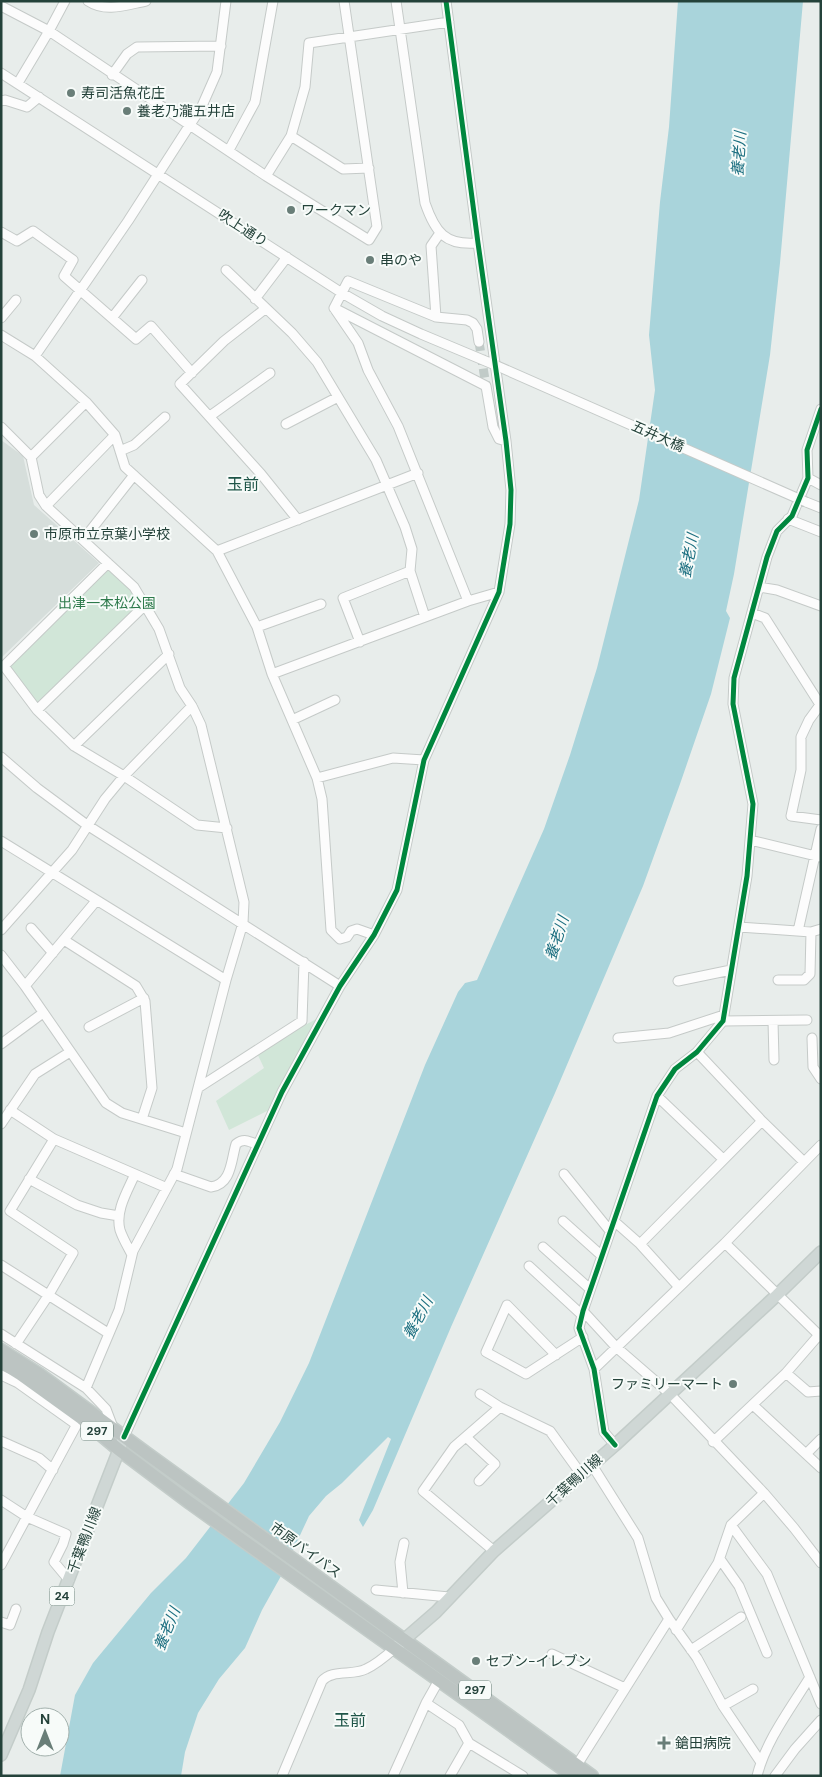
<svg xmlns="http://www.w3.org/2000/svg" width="822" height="1777" font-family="'DM Sans','Noto Sans JP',sans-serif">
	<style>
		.built { fill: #d6dedb }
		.green { fill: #d1e6d8 }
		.water { fill: #a9d4db }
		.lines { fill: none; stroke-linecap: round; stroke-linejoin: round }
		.minor-tunnel { stroke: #c1cbc8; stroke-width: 9; stroke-dasharray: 9 4.5; stroke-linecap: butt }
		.minor-casing { stroke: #c5cac8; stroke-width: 11 }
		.major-casing { stroke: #c3ccc9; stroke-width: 14 }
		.highway-casing { stroke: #c3ccc9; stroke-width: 15 }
		.minor { stroke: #fcfcfc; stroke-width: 9 }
		.major { stroke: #cfd7d5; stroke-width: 11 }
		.highway { stroke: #bcc4c2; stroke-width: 12 }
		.minor-bridge-casing { stroke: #c5cac8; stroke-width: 11; stroke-linecap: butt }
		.minor-bridge { stroke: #fcfcfc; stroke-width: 9 }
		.cycleway-casing { stroke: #f7fbf9; stroke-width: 8 }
		.cycleway { stroke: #00873e; stroke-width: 5 }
		.poi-dot { fill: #697e78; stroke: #f7fbf9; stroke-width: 2 }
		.labels { text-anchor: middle; stroke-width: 4; stroke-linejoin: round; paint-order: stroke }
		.shield { fill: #f7fbf9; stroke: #637a73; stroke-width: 1 }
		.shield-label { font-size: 12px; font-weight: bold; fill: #24423a }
		.poi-label { font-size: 14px; fill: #24423a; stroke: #f7fbf9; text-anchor: start }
		.street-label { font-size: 14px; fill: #24423a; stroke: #f7fbf9 }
		.park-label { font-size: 14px; fill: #2d7a4b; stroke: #f7fbf9 }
		.water-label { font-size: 15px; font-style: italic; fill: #1c6f80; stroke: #f7fbf9 }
		.quarter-label { font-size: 16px; fill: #1f5548; stroke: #f7fbf9 }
	</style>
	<rect width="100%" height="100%" fill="#e8edeb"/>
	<path class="built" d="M1 440 23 456 34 505 99 563 1 658Z"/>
	<path class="green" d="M108 563 145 605 37 710 4 666Z
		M324 1015 275 1107 229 1130 216 1101 264 1068 256 1051Z"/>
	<path class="water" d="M678 1H803L780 263 770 355 734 574 726 611 730 618 711 694 680 784 643 886 555 1093 451 1327 373 1510 363 1527 359 1520 391 1439 388 1437 342 1483 326 1496 309 1516 281 1576 262 1610 245 1648 219 1679 198 1713 185 1752 181 1776H60L75 1695 93 1663 151 1593 186 1558 244 1483 280 1422 309 1363 425 1065 458 992 465 983 477 980 544 829 570 755 597 668 639 500 655 390 649 335 660 202 669 127Z"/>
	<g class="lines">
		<path class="minor-tunnel" d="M479 342 486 386"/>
		<g class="minor-casing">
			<path id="minor" d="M88 1C106 13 126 5 146 1
				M396 1 425 203C435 232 445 246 478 243
				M1 6 49 31 266 176 369 240 377 227 344 1
				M1 73 342 293 382 316 421 334 495 365
				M112 75 127 54 137 47 221 46
				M18 83 49 31 65 1
				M1 101 5 100 27 107 39 97
				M291 136 343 169 369 168
				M229 150 255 102 273 1
				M266 176 291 136 305 87 309 43 449 22
				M1 232 17 241 33 231 73 260 64 276 136 339 151 326 192 373
				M226 270 292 333 317 362 376 460 405 527 412 549 410 571 425 617
				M255 299 287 257
				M334 308 486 386 493 427 499 439 506 441
				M265 309 224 341 180 384 261 474 298 520
				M436 317 431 246 440 233
				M1 318 16 300
				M112 318 142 280
				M1 335 35 356 86 402 115 435 125 467 217 551 257 627 272 674 317 778 322 799 331 930 340 939 347 937 351 931 357 929 374 935
				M35 356 128 221 202 106 217 72 226 1
				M210 416 270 373
				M286 424 338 397
				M1 427 31 457 39 495 46 506 134 587 159 629 180 688 192 706 201 725 244 902 243 923 226 980 177 1169 133 1251 119 1310 86 1388
				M120 451 134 445 165 417
				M31 457 86 402
				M808 478 821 485
				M806 502 821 508
				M46 506 115 435
				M788 519 821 532
				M83 540 134 475
				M217 551 418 473
				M108 563 4 666 37 710 74 746 124 776 197 825 227 828
				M759 587 777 590 821 606
				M468 601 398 426 368 370 358 343 334 308 348 281 436 317 467 320 473 323 477 329 479 342
				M752 613 765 618 821 706
				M257 627 321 604
				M360 642 343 598 410 571
				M272 674 468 601 499 592
				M820 705 809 720 801 737V770L791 816 821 820
				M37 710 145 605
				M292 720 335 700
				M74 746 169 654
				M1 757 37 788 87 825 340 986
				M317 778 393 758 424 760
				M750 840 820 857
				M1 841 226 980
				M739 927 811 932 821 929
				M31 928 53 953
				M1 930 72 850 105 799 124 776 192 706
				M798 931 821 829
				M64 940 136 986 145 1001 152 1088 142 1119
				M1 955 25 986 106 1103 122 1113 186 1133
				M778 980H804L810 974 811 932
				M678 981 731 970
				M25 986 96 901
				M723 1021 807 1020
				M773 1021 774 1060
				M89 1027 144 998
				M618 1038 669 1033 724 1015
				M812 1038 813 1067 821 1079
				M1 1044 43 1013
				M697 1052 762 1121 804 1162
				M198 1088 302 1021 304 962
				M657 1096 723 1159
				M10 1110 54 1139 167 1188
				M1 1124 35 1074 70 1052
				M174 1174 211 1187C232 1184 231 1160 236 1144 244 1138 249 1141 258 1145
				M564 1174 610 1231
				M29 1179 77 1205 101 1213 119 1216
				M563 1221 602 1256
				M614 1221 640 1244 678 1286
				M725 1243 821 1337
				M640 1244 762 1121
				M543 1247 590 1289
				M132 1255C128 1247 123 1239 120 1230 115 1211 127 1192 135 1174
				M1 1265 108 1333
				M529 1266 582 1315
				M583 1311 616 1347 669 1393 764 1493 794 1528 821 1563
				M1 1334 86 1388 106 1409 114 1430
				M16 1344 48 1296 73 1253 10 1211 54 1139
				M556 1355 507 1305 486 1352 526 1374 583 1337
				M594 1369 725 1243 821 1145
				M786 1373 808 1392 821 1391
				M1 1375 18 1383 77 1425
				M480 1394 500 1407 550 1431 581 1474
				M753 1405 821 1468
				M124 1437 282 1092 340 986 374 935 397 890 424 760 499 592 510 524 511 490 506 441 478 243 446 1
				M466 1437 495 1464 479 1481
				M1 1441 39 1458 53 1470
				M713 1442 786 1373 818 1336
				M615 1445 604 1432 594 1369 579 1328 583 1311 657 1096 675 1069 697 1052 723 1021 747 876 753 804 733 704 734 678 767 557 777 531 792 516 808 478 807 450 821 409
				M807 1453 821 1439
				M592 1465 638 1538 656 1598 669 1619 697 1658 723 1706 760 1761
				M1 1500 27 1517 66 1534 63 1544 54 1562 69 1580
				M731 1525 767 1574 821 1704
				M494 1551 423 1491 454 1447 500 1407
				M720 1559 739 1586 767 1653
				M1 1565 83 1413
				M376 1590 449 1597
				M403 1593 400 1562 404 1543
				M1 1622 10 1625 16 1609
				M676 1630 718 1563 731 1525 764 1493
				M691 1650 741 1617
				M552 1654 625 1688
				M426 1703 459 1725 469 1743 523 1776
				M723 1706 753 1689
				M577 1765 669 1619
				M282 1776 322 1681C332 1669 353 1676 366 1669 377 1664 386 1656 395 1648
				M393 1776 426 1703 439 1680
				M450 1776 469 1743
				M757 1776C766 1740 791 1708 810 1677
				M775 1776 795 1749 821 1720"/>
		</g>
		<g class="major-casing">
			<path id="major" d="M398 1645 436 1612 494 1551 615 1445 777 1295 821 1252
				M1 1755 29 1690 48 1632 122 1442"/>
		</g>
		<g class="highway-casing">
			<path id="highway" d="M1 1350 39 1374 149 1455 592 1776
				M1 1362 20 1374 81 1418 118 1449 190 1503 573 1776"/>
		</g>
		<use href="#minor" class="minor"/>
		<use href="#major" class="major"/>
		<use href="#highway" class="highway"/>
		<g class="minor-bridge-casing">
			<path id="minor-bridge" d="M495 365 806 502"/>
		</g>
		<use href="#minor-bridge" class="minor-bridge"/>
		<g class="cycleway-casing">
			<path id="cycleway" d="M124 1437 282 1092 340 986 374 935 397 890 424 760 499 592 510 524 511 490 506 441 478 243 446 1
				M615 1445 604 1432 594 1369 579 1328 583 1311 657 1096 675 1069 697 1052 723 1021 747 876 753 804 733 704 734 678 767 557 777 531 792 516 808 478 807 450 821 409"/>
		</g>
		<use href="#cycleway" class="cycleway"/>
	</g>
	<g class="poi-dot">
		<circle cx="71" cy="93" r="5"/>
		<circle cx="127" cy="111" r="5"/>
		<circle cx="291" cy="210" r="5"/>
		<circle cx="370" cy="260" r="5"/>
		<circle cx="34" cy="534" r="5"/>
		<circle cx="733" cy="1384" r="5"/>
		<circle cx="476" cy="1661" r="5"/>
		<path d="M661.5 1735.5h5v5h5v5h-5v5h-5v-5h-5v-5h5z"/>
	</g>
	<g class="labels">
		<g class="shield">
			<rect x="81" y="1421.5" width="32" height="19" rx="4"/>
			<rect x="49.5" y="1586.5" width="25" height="19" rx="4"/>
			<rect x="459" y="1680.5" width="32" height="19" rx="4"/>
		</g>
		<g class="shield-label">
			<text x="97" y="1435">297</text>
			<text x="62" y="1600">24</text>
			<text x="475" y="1694">297</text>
		</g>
		<g class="poi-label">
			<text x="81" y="98">寿司活魚花庄</text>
			<text x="137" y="116">養老乃瀧五井店</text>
			<text x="301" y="215">ワークマン</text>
			<text x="380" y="265">串のや</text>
			<text x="44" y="539">市原市立京葉小学校</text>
			<text x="723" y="1389" text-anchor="end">ファミリーマート</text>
			<text x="486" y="1666">セブン-イレブン</text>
			<text x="675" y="1748">鎗田病院</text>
		</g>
		<g class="street-label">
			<text transform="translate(243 228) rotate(33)" y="5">吹上通り</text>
			<text transform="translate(658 436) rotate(24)" y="5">五井大橋</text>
			<text transform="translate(574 1480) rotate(-42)" y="5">千葉鴨川線</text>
			<text transform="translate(84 1540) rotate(-69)" y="5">千葉鴨川線</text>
			<text transform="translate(306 1550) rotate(36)" y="5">市原バイパス</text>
		</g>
		<g class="park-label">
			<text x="107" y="608">出津一本松公園</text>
		</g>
		<g class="water-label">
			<text transform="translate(739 154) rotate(-86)" y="5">養老川</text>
			<text transform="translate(689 556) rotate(-79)" y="5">養老川</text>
			<text transform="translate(557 938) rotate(-72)" y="5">養老川</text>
			<text transform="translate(418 1318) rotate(-62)" y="5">養老川</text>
			<text transform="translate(167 1629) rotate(-68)" y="5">養老川</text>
		</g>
		<g class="quarter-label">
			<text x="243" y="490">玉前</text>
			<text x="350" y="1726">玉前</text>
		</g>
	</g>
	<rect width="822" height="1777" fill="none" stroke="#24423a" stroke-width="5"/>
	<g transform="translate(45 1732)"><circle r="24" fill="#f7fbf9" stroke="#a3b1ad"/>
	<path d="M0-4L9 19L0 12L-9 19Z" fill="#697e78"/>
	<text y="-8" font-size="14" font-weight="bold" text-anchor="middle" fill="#24423a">N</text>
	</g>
</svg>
